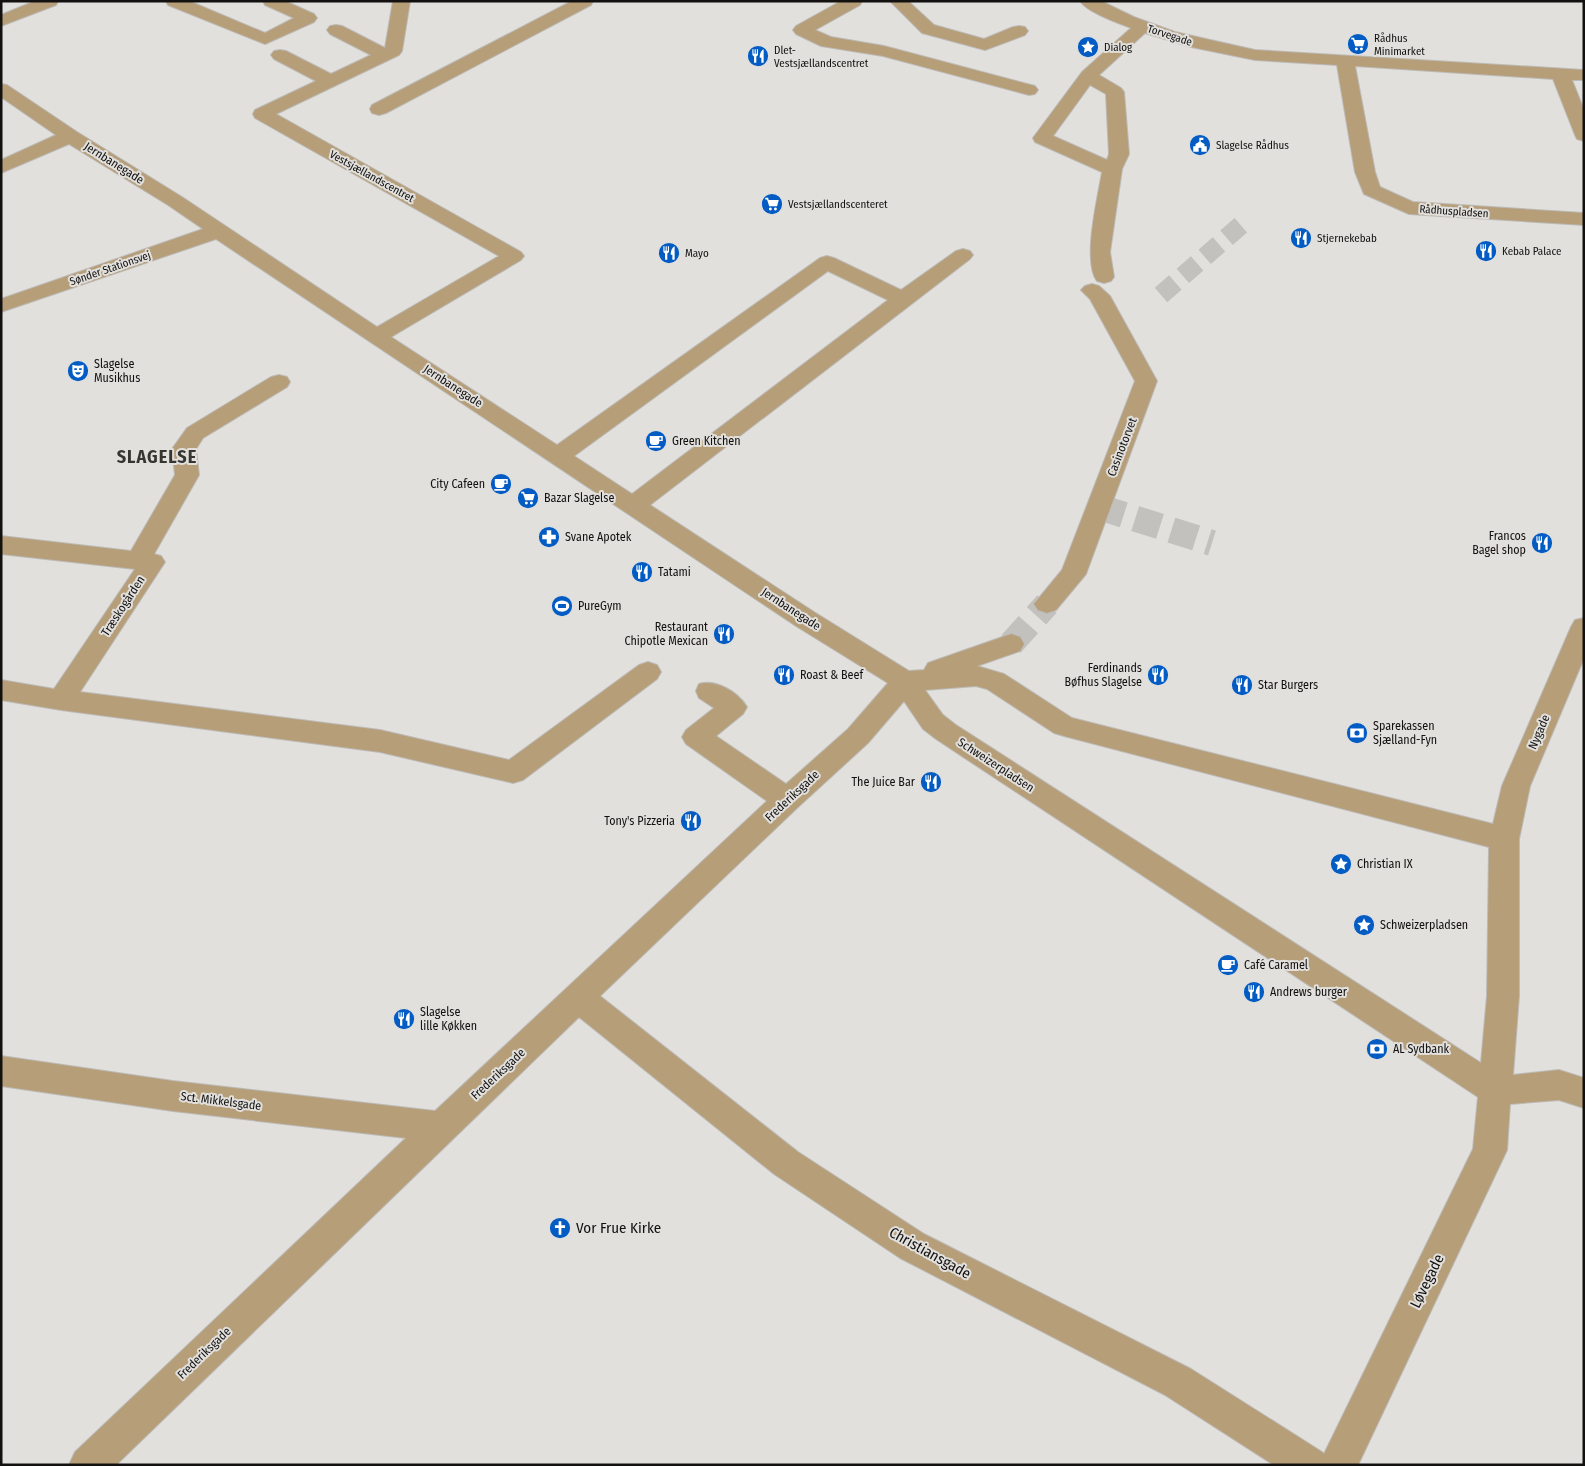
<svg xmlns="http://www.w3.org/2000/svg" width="1585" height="1466" font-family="'Fira Sans Condensed',sans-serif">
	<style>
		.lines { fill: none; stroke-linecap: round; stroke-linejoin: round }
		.minor-tunnel-far1 { stroke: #c3c1be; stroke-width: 19; stroke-dasharray: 19 10; stroke-linecap: butt }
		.minor-tunnel { stroke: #c3c1be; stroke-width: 26; stroke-dasharray: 26 12; stroke-linecap: butt }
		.minor-casing { stroke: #bdbbb8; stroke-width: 2 }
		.minor { fill: #b69e79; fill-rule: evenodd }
		.labels { text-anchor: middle; stroke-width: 4; stroke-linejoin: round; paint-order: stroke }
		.far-street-label { font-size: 11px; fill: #121110; stroke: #e2e0dd }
		.far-poi-label { font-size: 11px; fill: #121110; stroke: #e2e0dd; text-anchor: start }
		.street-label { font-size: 12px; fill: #121110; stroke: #e2e0dd }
		.poi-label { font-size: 12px; fill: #121110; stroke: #e2e0dd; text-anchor: start }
		.near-poi-label { font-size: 15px; fill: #121110; stroke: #e2e0dd; text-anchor: start }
		.near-street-label { font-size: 15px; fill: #121110; stroke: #e2e0dd }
		.district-label { font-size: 18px; font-weight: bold; letter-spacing: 1px; fill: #373532; stroke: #e2e0dd }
	</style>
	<rect width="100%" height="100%" fill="#e2e0dd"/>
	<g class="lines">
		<path class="minor-tunnel-far1" d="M1161 295 1248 219"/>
		<path class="minor-tunnel" d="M1099 507 1212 543
			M1011 644 1047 604"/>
		<g class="minor-casing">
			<path id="minor" d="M35 1H58L56 5 1 26V15Z
				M166 1H189L265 33 294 18 265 5 263 1H285L314 14 317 18 314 22 265 44 168 5Z
				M393 1H410L402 51 399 55 276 114 521 252 524 256 521 260 391 337 557 445 820 258 827 256 834 258 901 290 956 251 963 249 970 251 973 255 970 259 650 505 814 612 909 671 924 670 928 663 1011 634 1020 637 1024 644 1020 651 977 666 1004 674 1072 718 1493 824 1502 786 1571 627 1575 620 1584 618V658L1530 786 1519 839V996L1513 1075 1559 1070 1584 1078V1108L1559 1100 1510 1104 1507 1150 1358 1465H1274L1165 1395 900 1258 774 1174 579 1017 116 1465H69L75 1452 406 1138 173 1111 1 1086V1056L173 1081 435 1111 767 801 686 744 682 737 686 730 714 708 699 698 696 691 699 684C716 679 738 692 747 707L743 714 716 736 786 784 848 729 888 683 796 626 216 239 1 312V299L203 229 168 205 69 144 1 173V160L56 135 1 97V84L7 85 77 132 182 197 377 327 499 256 255 118 253 114 255 110 316 81 274 59 271 55 274 51 280 50 286 51 331 74 371 55 330 34 327 30 330 26 336 25 342 26 385 48ZM828 271 888 300 632 494 574 456ZM976 686 987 689 1054 733 1064 736 1489 847 1487 996 1481 1063 956 725 943 715 925 690ZM904 701 923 729 936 739 1478 1097 1473 1149 1324 1454 1322 1452 1191 1369 924 1234 798 1152 600 996 797 808 868 743Z
				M572 1H593L591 5 386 113 379 115 372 113 370 109 372 105Z
				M841 1H862L860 5 815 30 831 37 884 46 1035 86 1038 90 1035 94 1029 95 883 56 821 46 796 34 793 30 796 26Z
				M890 1H908L934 25 984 39 1013 27 1019 26 1025 27 1028 31 1025 35 985 50 922 33Z
				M1080 1H1101L1134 17 1175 32 1255 50 1584 70V80H1572L1584 110V141L1577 139 1575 135 1553 79 1355 66 1375 172 1380 187 1413 202 1584 213V225L1409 214 1364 194 1355 172 1337 65 1255 60 1191 47 1145 33 1099 75 1121 88 1124 92 1129 154 1122 169 1110 252 1114 277 1111 281 1104 283 1097 281C1082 261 1098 197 1102 172L1035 142 1033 138 1082 72 1131 28C1118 23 1087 12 1080 1ZM1090 85 1106 94 1109 154 1107 160 1053 136Z
				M1092 284 1099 286 1110 296 1157 381 1086 574 1056 610 1047 613 1038 610 1034 604 1062 570 1135 381 1090 299 1081 290 1085 286Z
				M279 375 287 377 290 382 287 387 203 438 196 449 199 475 154 554 161 556 165 562 80 692 380 730 509 760 639 665 648 662 657 665 661 672 657 679 523 780 513 783 380 752 61 710 1 700V680L54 689 135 569 1 554V536L131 551 175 475 172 449 187 428 271 377Z"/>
		</g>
		<use href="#minor" class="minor"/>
	</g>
	<defs>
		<g id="supermarket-disc" transform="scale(1.125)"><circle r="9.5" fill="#035bc4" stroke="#e2e0dd"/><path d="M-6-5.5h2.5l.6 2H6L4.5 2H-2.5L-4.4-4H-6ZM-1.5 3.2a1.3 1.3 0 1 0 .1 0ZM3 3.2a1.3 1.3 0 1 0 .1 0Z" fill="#fff"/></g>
		<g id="sight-disc" transform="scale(1.125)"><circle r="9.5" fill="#035bc4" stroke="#e2e0dd"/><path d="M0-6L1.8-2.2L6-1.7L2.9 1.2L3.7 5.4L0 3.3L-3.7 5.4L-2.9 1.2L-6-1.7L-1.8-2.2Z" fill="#fff"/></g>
		<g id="restaurant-disc" transform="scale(1.125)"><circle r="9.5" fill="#035bc4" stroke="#e2e0dd"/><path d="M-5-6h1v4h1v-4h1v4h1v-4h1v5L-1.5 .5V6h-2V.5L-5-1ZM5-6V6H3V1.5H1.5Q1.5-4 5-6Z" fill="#fff"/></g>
		<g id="civic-disc" transform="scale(1.125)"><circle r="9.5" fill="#035bc4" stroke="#e2e0dd"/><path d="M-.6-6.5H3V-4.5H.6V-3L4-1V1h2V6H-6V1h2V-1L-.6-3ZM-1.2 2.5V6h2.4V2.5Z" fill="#fff"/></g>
		<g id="theatre-disc" transform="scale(1.125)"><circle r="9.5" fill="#035bc4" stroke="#e2e0dd"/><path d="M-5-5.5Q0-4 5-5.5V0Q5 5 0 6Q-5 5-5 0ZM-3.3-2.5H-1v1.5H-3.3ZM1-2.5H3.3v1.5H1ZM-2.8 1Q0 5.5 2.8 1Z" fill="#fff"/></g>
		<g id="cafe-disc" transform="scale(1.125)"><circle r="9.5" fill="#035bc4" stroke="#e2e0dd"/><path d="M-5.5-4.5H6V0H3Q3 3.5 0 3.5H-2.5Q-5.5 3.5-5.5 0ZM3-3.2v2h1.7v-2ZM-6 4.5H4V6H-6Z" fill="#fff"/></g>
		<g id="pharmacy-disc" transform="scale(1.125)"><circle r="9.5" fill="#035bc4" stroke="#e2e0dd"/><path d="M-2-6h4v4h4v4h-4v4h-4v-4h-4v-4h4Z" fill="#fff"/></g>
		<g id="stadium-disc" transform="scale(1.125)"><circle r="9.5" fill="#035bc4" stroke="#e2e0dd"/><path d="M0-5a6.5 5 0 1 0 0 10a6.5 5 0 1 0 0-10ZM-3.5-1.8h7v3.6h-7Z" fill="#fff"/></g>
		<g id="bank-disc" transform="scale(1.125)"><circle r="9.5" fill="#035bc4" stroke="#e2e0dd"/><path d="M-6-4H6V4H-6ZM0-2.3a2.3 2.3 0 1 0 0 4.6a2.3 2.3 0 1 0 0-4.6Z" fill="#fff"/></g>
		<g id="church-disc" transform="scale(1.125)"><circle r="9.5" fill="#035bc4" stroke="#e2e0dd"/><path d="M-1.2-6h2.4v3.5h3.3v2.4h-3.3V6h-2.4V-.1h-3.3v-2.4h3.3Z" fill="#fff"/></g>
	</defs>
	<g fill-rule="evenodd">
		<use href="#supermarket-disc" x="1358" y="44"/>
		<use href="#sight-disc" x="1088" y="47"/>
		<use href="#restaurant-disc" x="758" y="56"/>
		<use href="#civic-disc" x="1200" y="145"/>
		<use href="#supermarket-disc" x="772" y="204"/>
		<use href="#restaurant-disc" x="1301" y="238"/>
		<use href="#restaurant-disc" x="1486" y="251"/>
		<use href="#restaurant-disc" x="669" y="253"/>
		<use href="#theatre-disc" x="78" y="371"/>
		<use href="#cafe-disc" x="656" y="441"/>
		<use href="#cafe-disc" x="501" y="484"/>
		<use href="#supermarket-disc" x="528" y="498"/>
		<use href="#pharmacy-disc" x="549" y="537"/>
		<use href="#restaurant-disc" x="1542" y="543"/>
		<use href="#restaurant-disc" x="642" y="572"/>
		<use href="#stadium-disc" x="562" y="606"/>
		<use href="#restaurant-disc" x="724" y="634"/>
		<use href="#restaurant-disc" x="784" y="675"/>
		<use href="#restaurant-disc" x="1158" y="675"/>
		<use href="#restaurant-disc" x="1242" y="685"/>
		<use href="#bank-disc" x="1357" y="733"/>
		<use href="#restaurant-disc" x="931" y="782"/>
		<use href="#restaurant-disc" x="691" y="821"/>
		<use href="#sight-disc" x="1341" y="864"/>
		<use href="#sight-disc" x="1364" y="925"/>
		<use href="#cafe-disc" x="1228" y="965"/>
		<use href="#restaurant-disc" x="1254" y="992"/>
		<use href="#restaurant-disc" x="404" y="1019"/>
		<use href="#bank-disc" x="1377" y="1049"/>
		<use href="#church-disc" x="560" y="1228"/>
	</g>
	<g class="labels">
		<g class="far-street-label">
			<text transform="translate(1170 35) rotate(18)" y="4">Torvegade</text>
			<text transform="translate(372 176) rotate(29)" y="4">Vestsjællandscentret</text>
			<text transform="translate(1454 211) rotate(4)" y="4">Rådhuspladsen</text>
			<text transform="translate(110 268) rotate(-19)" y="4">Sønder Stationsvej</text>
		</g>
		<g class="far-poi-label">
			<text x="1374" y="42">Rådhus<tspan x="1374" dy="13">Minimarket</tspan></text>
			<text x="1104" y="51">Dialog</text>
			<text x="774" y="54">Dlet-<tspan x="774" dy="13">Vestsjællandscentret</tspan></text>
			<text x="1216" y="149">Slagelse Rådhus</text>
			<text x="788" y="208">Vestsjællandscenteret</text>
			<text x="1317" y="242">Stjernekebab</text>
			<text x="1502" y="255">Kebab Palace</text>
			<text x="685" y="257">Mayo</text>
		</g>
		<g class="street-label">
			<text transform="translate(114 163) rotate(32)" y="4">Jernbanegade</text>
			<text transform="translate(453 386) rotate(33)" y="4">Jernbanegade</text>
			<text transform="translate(1122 447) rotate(-69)" y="4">Casinotorvet</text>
			<text transform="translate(123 606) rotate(-57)" y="4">Træskogården</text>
			<text transform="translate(791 609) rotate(33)" y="4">Jernbanegade</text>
			<text transform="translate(1539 732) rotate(-67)" y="4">Nygade</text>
			<text transform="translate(996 765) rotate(33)" y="4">Schweizerpladsen</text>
			<text transform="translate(792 796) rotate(-43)" y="4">Frederiksgade</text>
			<text transform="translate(498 1074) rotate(-43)" y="4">Frederiksgade</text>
			<text transform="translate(221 1101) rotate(7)" y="4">Sct. Mikkelsgade</text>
			<text transform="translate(204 1353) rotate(-44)" y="4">Frederiksgade</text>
		</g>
		<g class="poi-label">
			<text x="94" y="368">Slagelse<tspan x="94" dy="14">Musikhus</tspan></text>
			<text x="672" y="445">Green Kitchen</text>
			<text x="485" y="488" text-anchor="end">City Cafeen</text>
			<text x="544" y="502">Bazar Slagelse</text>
			<text x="1526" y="540" text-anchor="end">Francos<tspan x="1526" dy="14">Bagel shop</tspan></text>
			<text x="565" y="541">Svane Apotek</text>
			<text x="658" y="576">Tatami</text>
			<text x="578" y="610">PureGym</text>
			<text x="708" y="631" text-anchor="end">Restaurant<tspan x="708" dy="14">Chipotle Mexican</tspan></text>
			<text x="1142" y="672" text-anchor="end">Ferdinands<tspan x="1142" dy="14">Bøfhus Slagelse</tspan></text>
			<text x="800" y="679">Roast &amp; Beef</text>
			<text x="1258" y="689">Star Burgers</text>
			<text x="1373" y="730">Sparekassen<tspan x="1373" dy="14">Sjælland-Fyn</tspan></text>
			<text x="915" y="786" text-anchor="end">The Juice Bar</text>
			<text x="675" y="825" text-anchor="end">Tony's Pizzeria</text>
			<text x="1357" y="868">Christian IX</text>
			<text x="1380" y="929">Schweizerpladsen</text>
			<text x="1244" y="969">Café Caramel</text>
			<text x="1270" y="996">Andrews burger</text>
			<text x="420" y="1016">Slagelse<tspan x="420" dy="14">lille Køkken</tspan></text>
			<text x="1393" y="1053">AL Sydbank</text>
		</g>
		<g class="near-poi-label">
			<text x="576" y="1233">Vor Frue Kirke</text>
		</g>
		<g class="near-street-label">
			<text transform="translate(930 1253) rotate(29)" y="5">Christiansgade</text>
			<text transform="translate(1427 1281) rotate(-64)" y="5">Løvegade</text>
		</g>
		<g class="district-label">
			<text x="157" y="463">SLAGELSE</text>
		</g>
	</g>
	<rect width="1585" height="1466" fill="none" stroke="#121110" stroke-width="5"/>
</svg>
